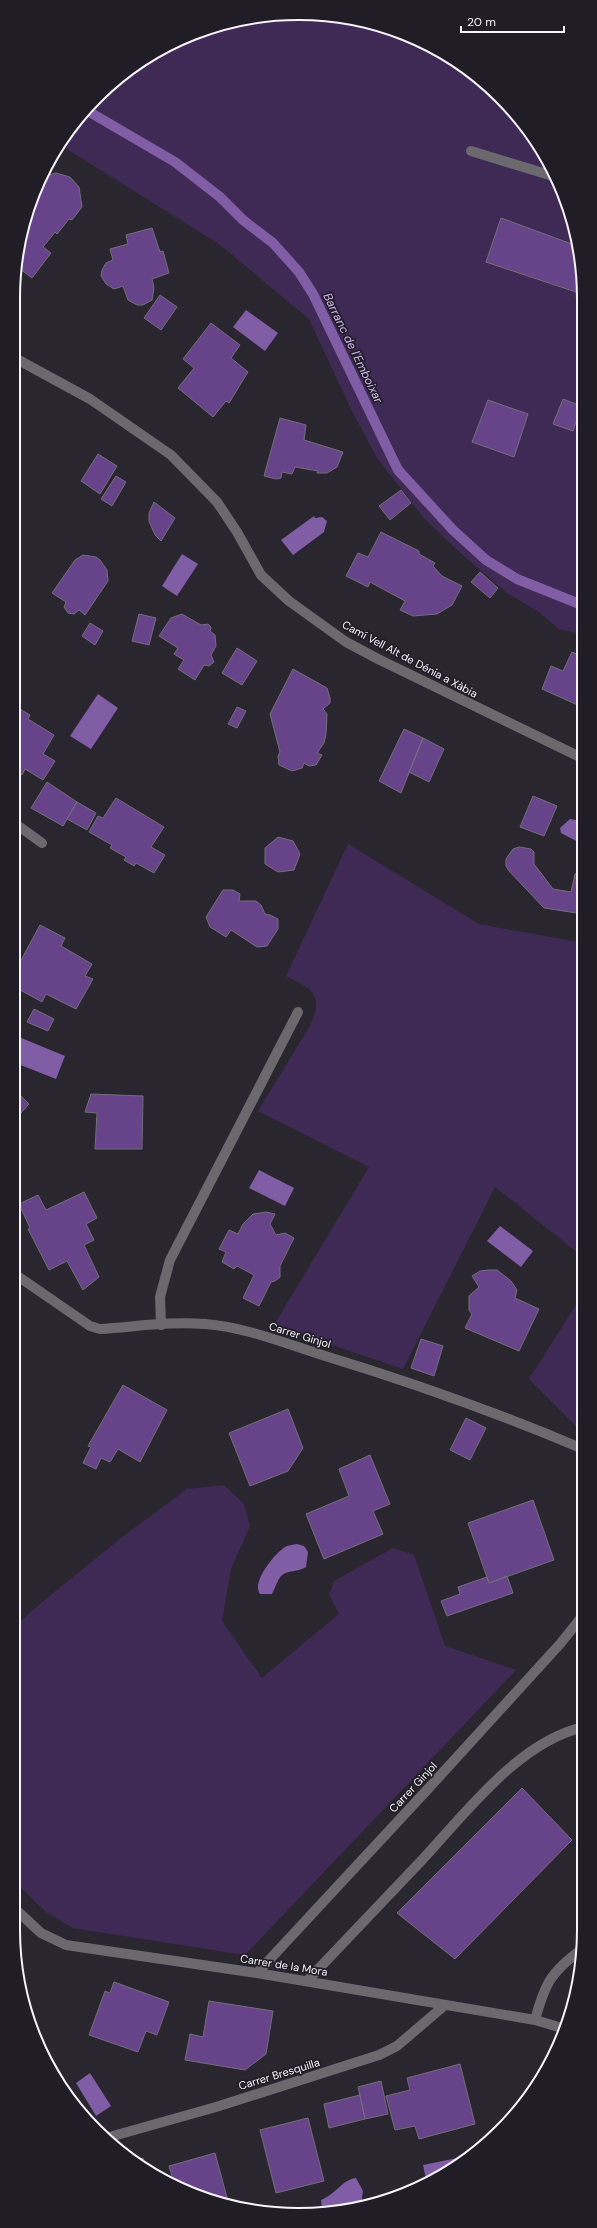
<svg xmlns="http://www.w3.org/2000/svg" width="597" height="2228" font-family="'DM Sans',sans-serif">
	<style>
		.green { fill: #3f2a56 }
		.water { fill: #805da5 }
		.lines { fill: none; stroke-linecap: round; stroke-linejoin: round }
		.stream { stroke: #805da5; stroke-width: 10 }
		.building { fill: #67448a; stroke: #736e79 }
		.lane { stroke: #6b696e; stroke-width: 10 }
		.street { stroke: #6b696e; stroke-width: 10 }
		.labels { text-anchor: middle; stroke-width: 3.5; stroke-linejoin: round; paint-order: stroke }
		.street-label { font-size: 11px; fill: #f6f3fa; stroke: #211d26 }
		.water-label { font-size: 12px; font-style: italic; fill: #d1b5f1; stroke: #211d26 }
		.rim { fill: none; stroke: #f6f3fa; stroke-width: 2 }
	</style>
	<rect width="100%" height="100%" fill="#2a2630"/>
	<path class="green" d="M298 13 354 18 425 43 501 97 555 172 582 261V634L559 629 539 612 507 593 456 549 424 518 377 458 352 411 309 319 219 244 59 144 96 97 140 61 189 35 243 19Z
		M348 844 479 924 583 943V1257L495 1187 403 1369 274 1325 369 1167 258 1111 311 1024C324 993 311 989 286 976Z
		M583 1294V1433L529 1379Z
		M224 1485 244 1504 250 1526 231 1569 222 1621 262 1678 339 1614 329 1594 334 1581 393 1548 414 1555 445 1646 516 1670 245 1955 73 1928 46 1912 13 1880V1628L41 1603 121 1538 187 1489Z"/>
	<path class="water" d="M246 310 278 333 265 351 233 327Z
		M314 516 315 518 322 517 327 521 324 532 293 555 281 540Z
		M182 554 198 564 177 596 162 586Z
		M98 694 118 708 91 749 70 736Z
		M570 819 582 821V847L580 843 561 833 560 828Z
		M19 1037 65 1056 56 1079 13 1062V1054Z
		M259 1170 294 1188 285 1206 249 1188Z
		M500 1226 533 1251 521 1267 487 1241Z
		M297 1544 304 1546 308 1552 306 1567C299 1572 287 1570 281 1576 277 1581 275 1588 272 1594H260C251 1583 274 1554 285 1547 288 1545 293 1545 297 1544Z
		M90 2073 111 2106 96 2116 76 2083Z
		M467 2156 468 2159 427 2184 423 2165Z
		M356 2178 363 2191 361 2205 357 2207 322 2210 321 2200C336 2194 343 2179 356 2178Z"/>
	<g class="lines">
		<path class="stream" d="M86 110 175 162 220 197 243 220 273 243 299 272 313 294 398 470 453 530 486 560 517 579 582 605"/>
	</g>
	<path class="building" d="M56 173 70 177 79 187 82 207 72 220 69 219 57 234 55 232 43 247 51 253 32 278 16 266 21 257 17 253 18 243 35 189 41 177Z
		M501 218 577 246 582 261V294L486 262Z
		M152 228 160 252 163 251 169 273 152 279 154 288 152 300 143 305H137L128 300 123 286 114 289 106 284 101 276 102 270 106 263 113 260 110 249 128 244 126 235Z
		M160 295 177 307 161 330 144 318Z
		M211 323 240 345 231 358 248 372 229 403 226 401 213 417 178 388 194 368 183 359Z
		M563 399 581 406 573 431 553 424Z
		M488 400 528 414 514 457 472 442Z
		M280 418 306 425 304 440 343 452 337 467 327 473H317L318 471 295 467 292 474 282 472 281 478 276 479 264 476Z
		M98 454 117 466 100 494 81 481Z
		M116 476 126 482 112 506 101 499Z
		M401 490 411 503 390 520 379 506Z
		M154 502 175 518 161 541 155 535 149 521V513Z
		M381 532 419 551V554L435 563 433 566 442 576 462 586 452 605 437 614 413 616 400 610 405 601 370 582 368 587 346 576 358 553 368 557Z
		M83 555 96 557 100 560 107 570 108 581 85 615 79 610 74 614 68 613 64 607 66 602 52 593 75 560Z
		M480 572 498 588 490 598 471 582Z
		M139 614 156 618 149 645 132 641Z
		M182 614 201 625 208 624 211 627 210 631 215 635 216 646 211 655 214 662 209 666 204 665 195 680 178 669 184 660 174 654 178 648 159 636 171 618Z
		M90 623 103 631 95 645 82 636Z
		M237 648 257 661 242 685 222 673Z
		M572 652 582 656V707L542 689 551 666 563 671Z
		M293 669 327 688 330 698V703L323 709 327 714 326 734 324 743 317 753 322 755 316 765 309 766 304 763 302 768 292 771 279 765 278 756 280 752 270 714Z
		M13 705 30 715 28 719 54 735 43 754 55 761 43 780 25 769 22 775 13 769Z
		M237 707 246 711 237 728 228 724Z
		M404 729 423 738 401 793 379 781Z
		M423 738 444 749 429 782 409 772Z
		M47 782 77 802 63 826 31 808Z
		M533 796 557 806 544 836 520 827Z
		M116 798 164 827 151 847 165 855 154 873 136 863 134 866 124 860 126 857 110 848 112 845 89 832 98 816 103 818Z
		M77 802 96 813 87 830 67 819Z
		M278 837 293 841 300 854 294 870 278 872 265 864V848Z
		M519 847 531 849 534 852V864L553 889 571 892 575 874 582 870 583 914 544 908 509 871 506 866V859L513 849Z
		M223 890H233L240 894 239 901H256L261 905 265 914 270 915 278 919V929L267 946 257 947 231 930 226 937 210 927 206 917Z
		M40 925 65 938 61 946 92 964 85 976 93 979 76 1009 46 994 42 1002 13 986V975Z
		M34 1009 54 1019 48 1031 27 1022Z
		M13 1088 29 1104 13 1122Z
		M91 1094 143 1096 142 1149H95L97 1113 85 1112Z
		M84 1192 97 1218 86 1224 94 1240 84 1245 99 1277 83 1290 67 1261 49 1270 28 1229 30 1228 19 1204 38 1195 46 1210Z
		M266 1212 275 1214 270 1224 276 1235 285 1233 294 1238 280 1266V1277L275 1281 271 1282 259 1306 243 1298 254 1275 237 1266 234 1269 222 1262 226 1252 219 1249 229 1230 238 1234 243 1224 253 1214Z
		M488 1270H497L511 1281 517 1290 515 1298 539 1309 519 1351 465 1328 472 1314 469 1310V1296L479 1287 472 1276 480 1271Z
		M421 1339 443 1346 434 1376 411 1368Z
		M123 1385 167 1410 140 1462 118 1449 110 1462 101 1458 96 1469 83 1463 91 1447 88 1446Z
		M288 1409 303 1448 288 1471 250 1486 229 1433Z
		M466 1418 486 1428 470 1460 450 1450Z
		M370 1455 390 1504 373 1511 383 1534 324 1559 306 1514 349 1496 339 1469Z
		M533 1500 554 1560 489 1583 468 1523Z
		M507 1576 513 1593 447 1616 441 1601 460 1594 458 1587 487 1577 489 1583Z
		M522 1788 572 1840 455 1959 397 1913Z
		M114 1982 169 2002 157 2035 146 2031 138 2052 89 2035 105 1991 110 1993Z
		M209 2001 273 2011 266 2054 245 2070 185 2060 190 2034 203 2037Z
		M48 2051 64 2079 61 2081 44 2053Z
		M460 2064 475 2124 419 2139 415 2126 395 2130 386 2096 410 2090 407 2078Z
		M381 2081 388 2114 365 2119 358 2087Z
		M360 2095 365 2119 329 2128 324 2104Z
		M308 2118 324 2181 276 2193 260 2130Z
		M215 2153 229 2205 228 2206 175 2186 169 2166Z
		M143 2158 147 2170 133 2161Z"/>
	<g class="lines">
		<path class="lane" d="M471 151 556 177
			M161 1325 160 1297 170 1260 298 1012"/>
		<path class="street" d="M13 357 90 399 171 455 217 502 237 532 261 575 289 601 314 619 346 642 380 660 582 758
			M13 822 42 843
			M13 1273 90 1326 100 1329C134 1327 170 1321 205 1324 245 1327 284 1343 322 1355 411 1382 498 1413 583 1449
			M13 1907 41 1933 66 1945 257 1973 535 2020 562 2028
			M257 1973 427 1790 560 1644 584 1614
			M307 1981C345 1941 384 1900 422 1860 465 1814 519 1741 584 1727
			M535 2020C545 1983 551 1972 582 1949
			M106 2138 216 2107 379 2055 397 2046 445 2005"/>
	</g>
	<g class="labels">
		<g class="street-label">
			<text transform="translate(410 659) rotate(28)" y="4">Camí Vell Alt de Dénia a Xàbia</text>
			<text transform="translate(300 1335) rotate(17)" y="4">Carrer Ginjol</text>
			<text transform="translate(413 1787) rotate(-47)" y="4">Carrer Ginjol</text>
			<text transform="translate(284 1965) rotate(9)" y="4">Carrer de la Mora</text>
			<text transform="translate(279 2074) rotate(-17)" y="4">Carrer Bresquilla</text>
		</g>
		<g class="water-label">
			<text transform="translate(353 348) rotate(64)" y="4">Barranc de l'Emboixar</text>
		</g>
	</g>
	<path d="M0 0H597V2228H0ZM298 20H299A278 278 0 0 1 577 298V1930A278 278 0 0 1 299 2208H298A278 278 0 0 1 20 1930V298A278 278 0 0 1 298 20Z" fill="#211d26" fill-rule="evenodd"/>
	<path class="rim" d="M298 20H299A278 278 0 0 1 577 298V1930A278 278 0 0 1 299 2208H298A278 278 0 0 1 20 1930V298A278 278 0 0 1 298 20Z"/>
	<path d="M461 26v6h103v-6" fill="none" stroke="#f6f3fa" stroke-width="2"/>
	<text x="467" y="26" font-size="12" fill="#f6f3fa" stroke="#211d26" stroke-width="3" paint-order="stroke">20 m</text>
</svg>
